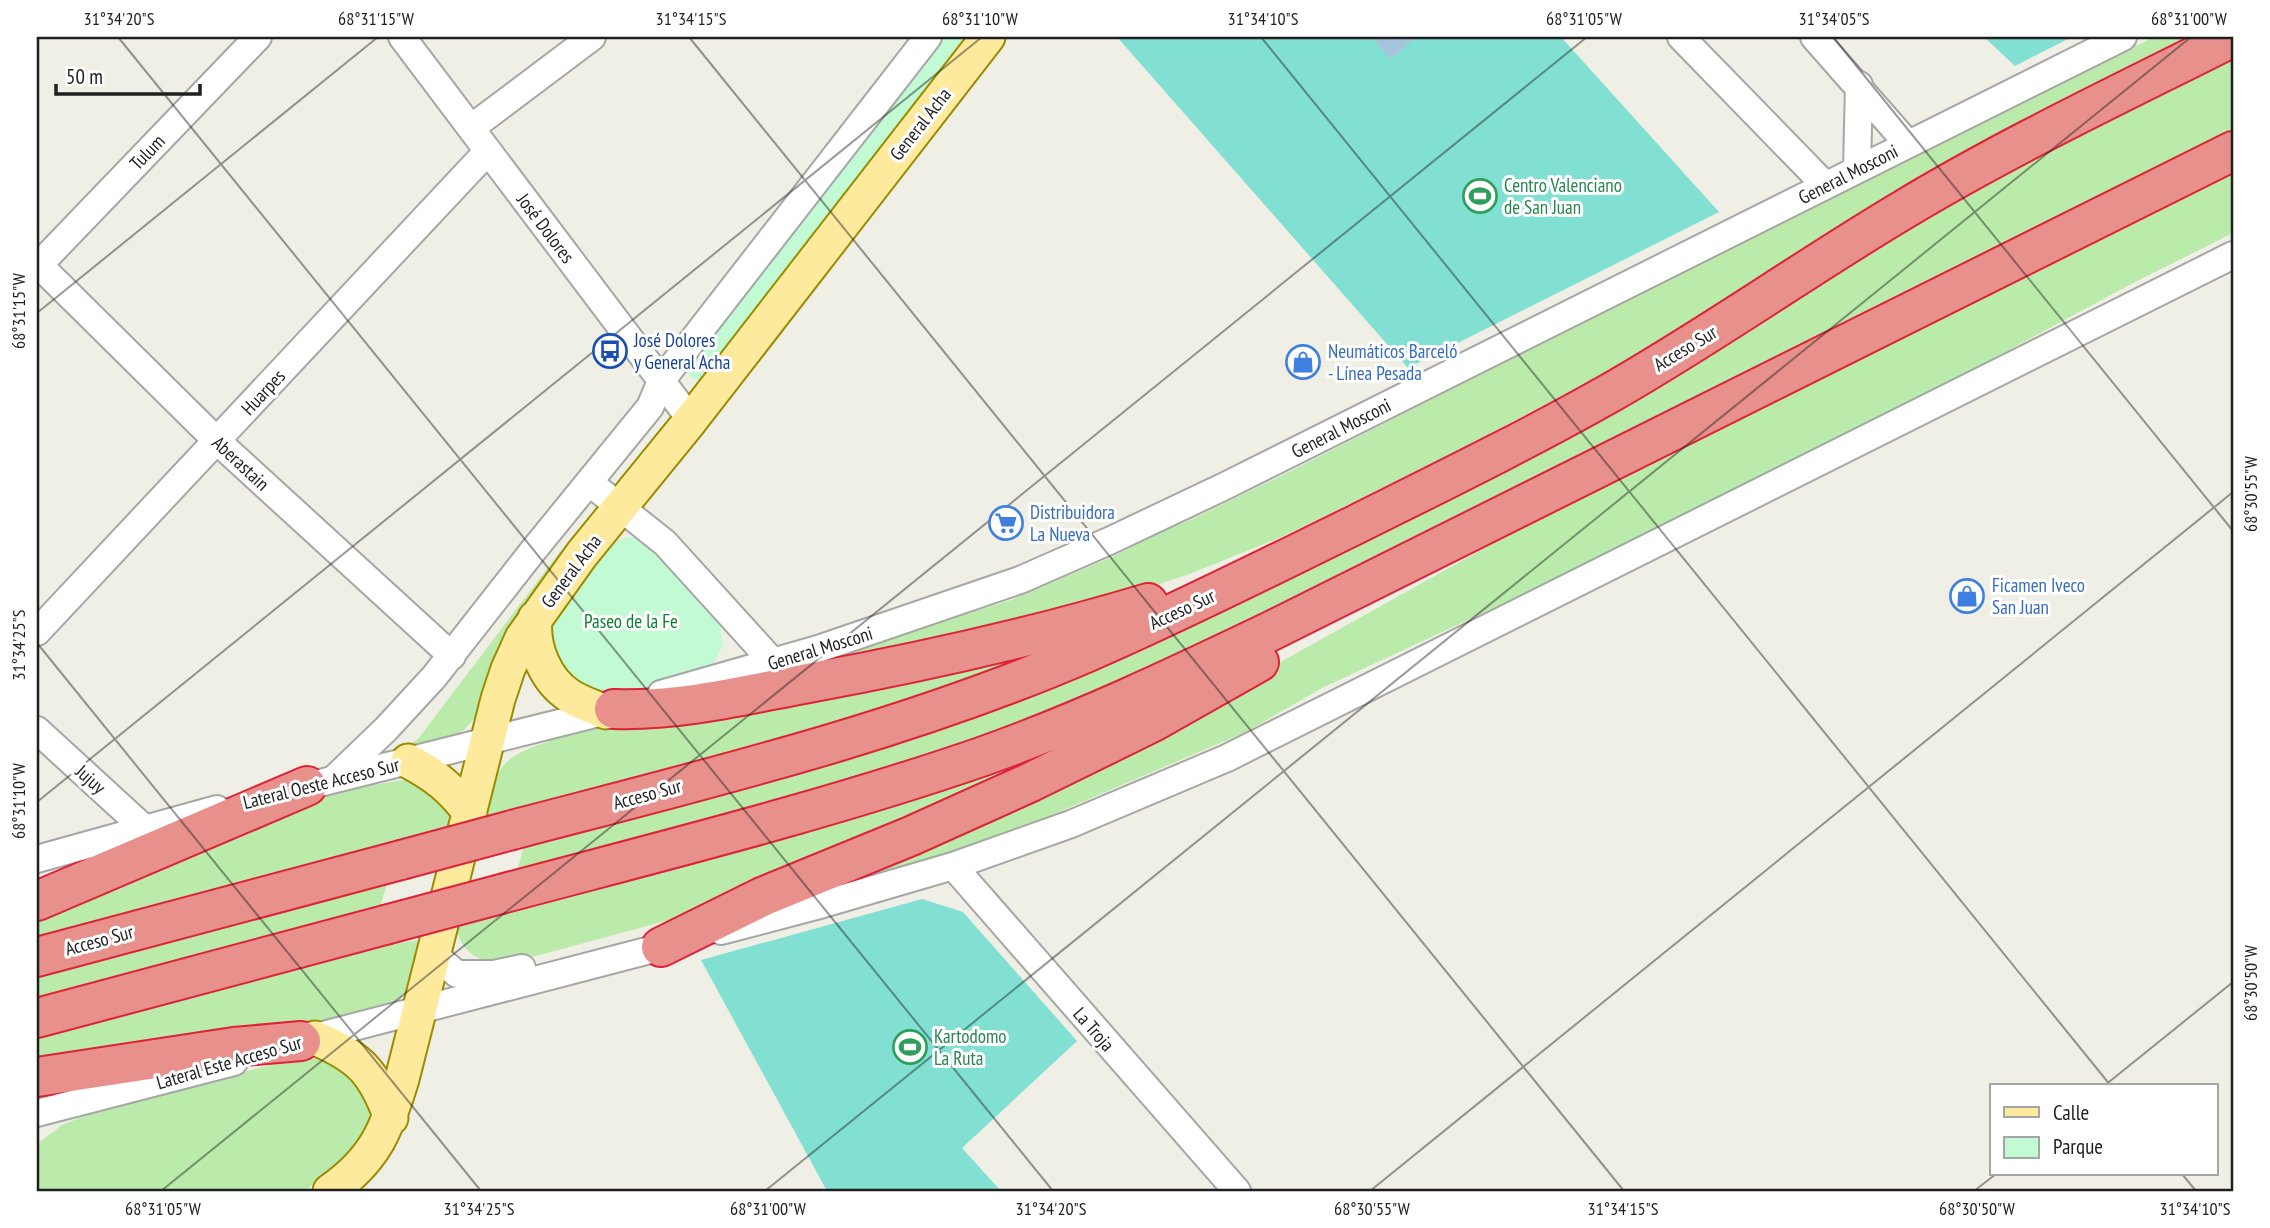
<svg xmlns="http://www.w3.org/2000/svg" width="2270" height="1228" font-family="'PT Sans Narrow',sans-serif">
	<style>
		.grass { fill: #bbebaa }
		.park { fill: #c2fad3 }
		.pitch { fill: #82e0d2 }
		.water { fill: #a5c4de }
		.lines { fill: none; stroke-linecap: round; stroke-linejoin: round }
		.minor-casing { stroke: #a6a6a6; stroke-width: 30 }
		.major-casing { stroke: #9a8b00; stroke-width: 37 }
		.highway-casing { stroke: #de2237; stroke-width: 42 }
		.minor { stroke: #fff; stroke-width: 26 }
		.major { stroke: #fdea9d; stroke-width: 33 }
		.highway { stroke: #e8908c; stroke-width: 38 }
		.highway-bridge-casing { stroke: #de2237; stroke-width: 42; stroke-linecap: butt }
		.highway-bridge { stroke: #e8908c; stroke-width: 38 }
		.ticks { fill: none; stroke: #1f1f1f; stroke-width: 2; stroke-opacity: 0.45 }
		.labels { text-anchor: middle; stroke-width: 6; stroke-linejoin: round; paint-order: stroke }
		.street-label { font-size: 19px; fill: #1f1f1f; stroke: #fff }
		.leisure-label { font-size: 19px; fill: #27864d; stroke: #fff; text-anchor: start }
		.transit-label { font-size: 19px; fill: #164399; stroke: #fff; text-anchor: start }
		.shop-label { font-size: 19px; fill: #366cbe; stroke: #fff; text-anchor: start }
		.park-label { font-size: 19px; fill: #0a802f; stroke: #fff }
		.neatline { fill: none; stroke: #1f1f1f; stroke-width: 2.5 }
		.ticks-label { font-size: 18px; text-anchor: middle; fill: #1f1f1f }
	</style>
	<rect width="100%" height="100%" fill="#f0efe5"/>
	<path class="grass" d="M2154 37H2190L2062 101 1910 183 1637 356 1449 455 1284 536 1192 573 1115 599 784 671 1011 600 1112 557 1163 530 1190 520 1281 476 1552 338Z
		M2233 55V132L1936 278 1216 640 947 757 517 871 525 843 909 735Z
		M2233 169V233L2135 282 1981 365 1709 502 1500 605 1322 688 1246 732 1019 829 855 882 794 893 1224 695 1293 655 1483 549 1693 440Z
		M562 549 570 555 479 713 465 729 452 737 400 751 418 739Z
		M1072 633 1020 661 928 694 778 740 515 813 484 817C496 770 498 758 547 742V737L709 709Z
		M1196 686 703 911 506 964C480 961 464 957 456 928L498 914 876 811 964 783 1056 749Z
		M402 780 414 781 452 814 449 827 37 938V908L316 796 373 781 374 785Z
		M388 880 379 911 37 1001V975Z
		M420 940 408 988C395 1005 373 1012 355 1020L37 1071V1037L380 946Z
		M300 1057 328 1060 346 1067 371 1108 369 1126 350 1154 305 1191H37V1144L62 1125 97 1111Z"/>
	<path class="park" d="M942 37H969L707 377 694 380 681 367Z
		M629 537 646 540 720 621 723 646 712 666 681 679 603 698 556 669 551 624 598 552 614 541Z"/>
	<path class="pitch" d="M1117 37H1561L1719 212 1408 368Z
		M1984 37H2069L2070 38 2015 66Z
		M922 899 963 912 1077 1041 962 1148 1001 1191H827L701 960Z"/>
	<path class="water" d="M1371 37H1416L1391 59Z"/>
	<g class="lines">
		<g class="minor-casing">
			<path id="minor" d="M402 37 691 420
				M1681 37 1825 185
				M1814 37 1908 144
				M471 128 592 37
				M1857 169 1859 85
				M37 263 217 441 452 656
				M37 267 258 37
				M590 483 665 543 773 662
				M37 632 488 151
				M661 694 818 649 1020 580 1109 541 1225 486 2123 37
				M37 730 145 829
				M336 777 386 729 434 677 532 552 650 407 661 381 928 37
				M292 790 611 710
				M37 859 217 809
				M953 866 1237 1191
				M721 931 816 906 953 866 1071 824 1227 758 2233 255
				M434 955 457 974H494L522 968
				M304 1040 677 943
				M37 1113 234 1062"/>
		</g>
		<g class="major-casing">
			<path id="major" d="M535 618C532 647 545 680 570 696 581 703 594 707 606 712
				M408 761C435 775 451 788 470 813
				M315 1038C360 1057 374 1072 391 1118
				M330 1191C375 1160 387 1129 402 1079L498 699 508 669 522 638 582 554 691 420 988 37"/>
		</g>
		<g class="highway-casing">
			<path id="highway" d="M614 709C678 711 740 696 803 684 919 663 1035 637 1148 603
				M512 830C706 779 903 732 1088 652 1178 613 1267 568 1355 525 1441 482 1527 440 1610 393 1710 336 1804 269 1903 210 2009 146 2122 93 2233 37
				M501 894C662 851 824 811 981 757 1080 722 1175 677 1269 632L2233 151
				M37 901 307 786
				M661 947 762 897 911 836 1031 782 1153 722 1259 662
				M37 957 401 860
				M37 1018 385 925
				M37 1077 234 1047 301 1041"/>
		</g>
		<use href="#minor" class="minor"/>
		<use href="#major" class="major"/>
		<use href="#highway" class="highway"/>
		<g class="highway-bridge-casing">
			<path id="highway-bridge" d="M401 860 512 830
				M385 925 501 894"/>
		</g>
		<use href="#highway-bridge" class="highway-bridge"/>
	</g>
	<path class="ticks" d="M118 37 1053 1191M689 37 1624 1191M1261 37 2111 1086M1833 37 2233 531M37 313 378 37M37 643 481 1191M37 802 982 37M2104 1086 2233 982M2182 1174 2196 1191M161 1191 1587 37M765 1191 2191 37M1370 1191 2233 492M1974 1191 1996 1174"/>
	<defs>
		<g id="stadium-ring" transform="scale(1.75)"><circle r="9.5" fill="#fff" stroke="#2e9e5b" stroke-width="1.5"/><path d="M0-5a6.5 5 0 1 0 0 10a6.5 5 0 1 0 0-10ZM-3.5-1.8h7v3.6h-7Z" fill="#2e9e5b"/></g>
		<g id="bus-ring" transform="scale(1.75)"><circle r="9.5" fill="#fff" stroke="#1a4fb4" stroke-width="1.5"/><path d="M-5-6H5V4H4V6H2V4H-2V6H-4V4H-5ZM-3.5-4V0h7V-4ZM-3.5 1.2v1.5H-2V1.2ZM2 1.2v1.5H3.5V1.2Z" fill="#1a4fb4"/></g>
		<g id="shop-ring" transform="scale(1.75)"><circle r="9.5" fill="#fff" stroke="#3f7fe0" stroke-width="1.5"/><path d="M-5-2.5h2.3a2.7 3.5 0 0 1 5.4 0H5L5.5 6h-11ZM-1.5-2.5h3a1.5 2.3 0 0 0-3 0Z" fill="#3f7fe0"/></g>
		<g id="supermarket-ring" transform="scale(1.75)"><circle r="9.5" fill="#fff" stroke="#3f7fe0" stroke-width="1.5"/><path d="M-6-5.5h2.5l.6 2H6L4.5 2H-2.5L-4.4-4H-6ZM-1.5 3.2a1.3 1.3 0 1 0 .1 0ZM3 3.2a1.3 1.3 0 1 0 .1 0Z" fill="#3f7fe0"/></g>
	</defs>
	<g fill-rule="evenodd">
		<use href="#stadium-ring" x="1480" y="196"/>
		<use href="#bus-ring" x="610" y="351"/>
		<use href="#shop-ring" x="1303" y="362"/>
		<use href="#supermarket-ring" x="1006" y="523"/>
		<use href="#shop-ring" x="1967" y="596"/>
		<use href="#stadium-ring" x="910" y="1047"/>
	</g>
	<g class="labels">
		<g class="street-label">
			<text transform="translate(920 124) rotate(-52)" y="7">General Acha</text>
			<text transform="translate(147 152) rotate(-46)" y="7">Tulum</text>
			<text transform="translate(1848 174) rotate(-27)" y="7">General Mosconi</text>
			<text transform="translate(546 228) rotate(53)" y="7">José Dolores</text>
			<text transform="translate(1685 348) rotate(-31)" y="7">Acceso Sur</text>
			<text transform="translate(263 392) rotate(-47)" y="7">Huarpes</text>
			<text transform="translate(1341 428) rotate(-27)" y="7">General Mosconi</text>
			<text transform="translate(241 463) rotate(43)" y="7">Aberastain</text>
			<text transform="translate(571 571) rotate(-53)" y="7">General Acha</text>
			<text transform="translate(1182 609) rotate(-25)" y="7">Acceso Sur</text>
			<text transform="translate(820 648) rotate(-17)" y="7">General Mosconi</text>
			<text transform="translate(91 779) rotate(42)" y="7">Jujuy</text>
			<text transform="translate(321 783) rotate(-14)" y="7">Lateral Oeste Acceso Sur</text>
			<text transform="translate(647 794) rotate(-15)" y="7">Acceso Sur</text>
			<text transform="translate(99 940) rotate(-15)" y="7">Acceso Sur</text>
			<text transform="translate(1094 1029) rotate(49)" y="7">La Troja</text>
			<text transform="translate(229 1062) rotate(-16)" y="7">Lateral Este Acceso Sur</text>
		</g>
		<g class="leisure-label">
			<text x="1504" y="192">Centro Valenciano<tspan x="1504" dy="22">de San Juan</tspan></text>
			<text x="934" y="1043">Kartodomo<tspan x="934" dy="22">La Ruta</tspan></text>
		</g>
		<g class="transit-label">
			<text x="634" y="347">José Dolores<tspan x="634" dy="22">y General Acha</tspan></text>
		</g>
		<g class="shop-label">
			<text x="1328" y="358">Neumáticos Barceló<tspan x="1328" dy="22">- Línea Pesada</tspan></text>
			<text x="1030" y="519">Distribuidora<tspan x="1030" dy="22">La Nueva</tspan></text>
			<text x="1992" y="592">Ficamen Iveco<tspan x="1992" dy="22">San Juan</tspan></text>
		</g>
		<g class="park-label">
			<text x="631" y="628">Paseo de la Fe</text>
		</g>
	</g>
	<rect width="2270" height="1228" fill="none" stroke="#ffffff" stroke-width="77"/>
	<rect x="1990" y="1084" width="228" height="91" fill="#ffffff" stroke="#a5a5a5" stroke-width="2"/>
	<rect x="2004" y="1107" width="35" height="10" fill="#fdea9d" stroke="#a5a5a5" stroke-width="2"/>
	<text x="2053" y="1120" font-size="21" fill="#1f1f1f">Calle</text>
	<rect x="2004" y="1137" width="35" height="21" fill="#c2fad3" stroke="#a5a5a5" stroke-width="2"/>
	<text x="2053" y="1154" font-size="21" fill="#1f1f1f">Parque</text>
	<path d="M56 84v10h144v-10" fill="none" stroke="#1f1f1f" stroke-width="3.5"/>
	<text x="66" y="84" font-size="21" fill="#1f1f1f" stroke="#ffffff" stroke-width="5" paint-order="stroke">50 m</text>
	<rect x="38" y="38" width="2194" height="1152" class="neatline"/>
	<g class="ticks-label">
		<text x="119" y="25">31°34'20"S</text>
		<text x="376" y="25">68°31'15"W</text>
		<text x="691" y="25">31°34'15"S</text>
		<text x="980" y="25">68°31'10"W</text>
		<text x="1263" y="25">31°34'10"S</text>
		<text x="1584" y="25">68°31'05"W</text>
		<text x="1834" y="25">31°34'05"S</text>
		<text x="2189" y="25">68°31'00"W</text>
		<text transform="translate(19 311) rotate(-90)" y="6">68°31'15"W</text>
		<text transform="translate(2251 494) rotate(-90)" y="6">68°30'55"W</text>
		<text transform="translate(19 645) rotate(-90)" y="6">31°34'25"S</text>
		<text transform="translate(19 801) rotate(-90)" y="6">68°31'10"W</text>
		<text transform="translate(2251 983) rotate(-90)" y="6">68°30'50"W</text>
		<text x="163" y="1215">68°31'05"W</text>
		<text x="479" y="1215">31°34'25"S</text>
		<text x="768" y="1215">68°31'00"W</text>
		<text x="1051" y="1215">31°34'20"S</text>
		<text x="1372" y="1215">68°30'55"W</text>
		<text x="1623" y="1215">31°34'15"S</text>
		<text x="1977" y="1215">68°30'50"W</text>
		<text x="2195" y="1215">31°34'10"S</text>
	</g>
</svg>
